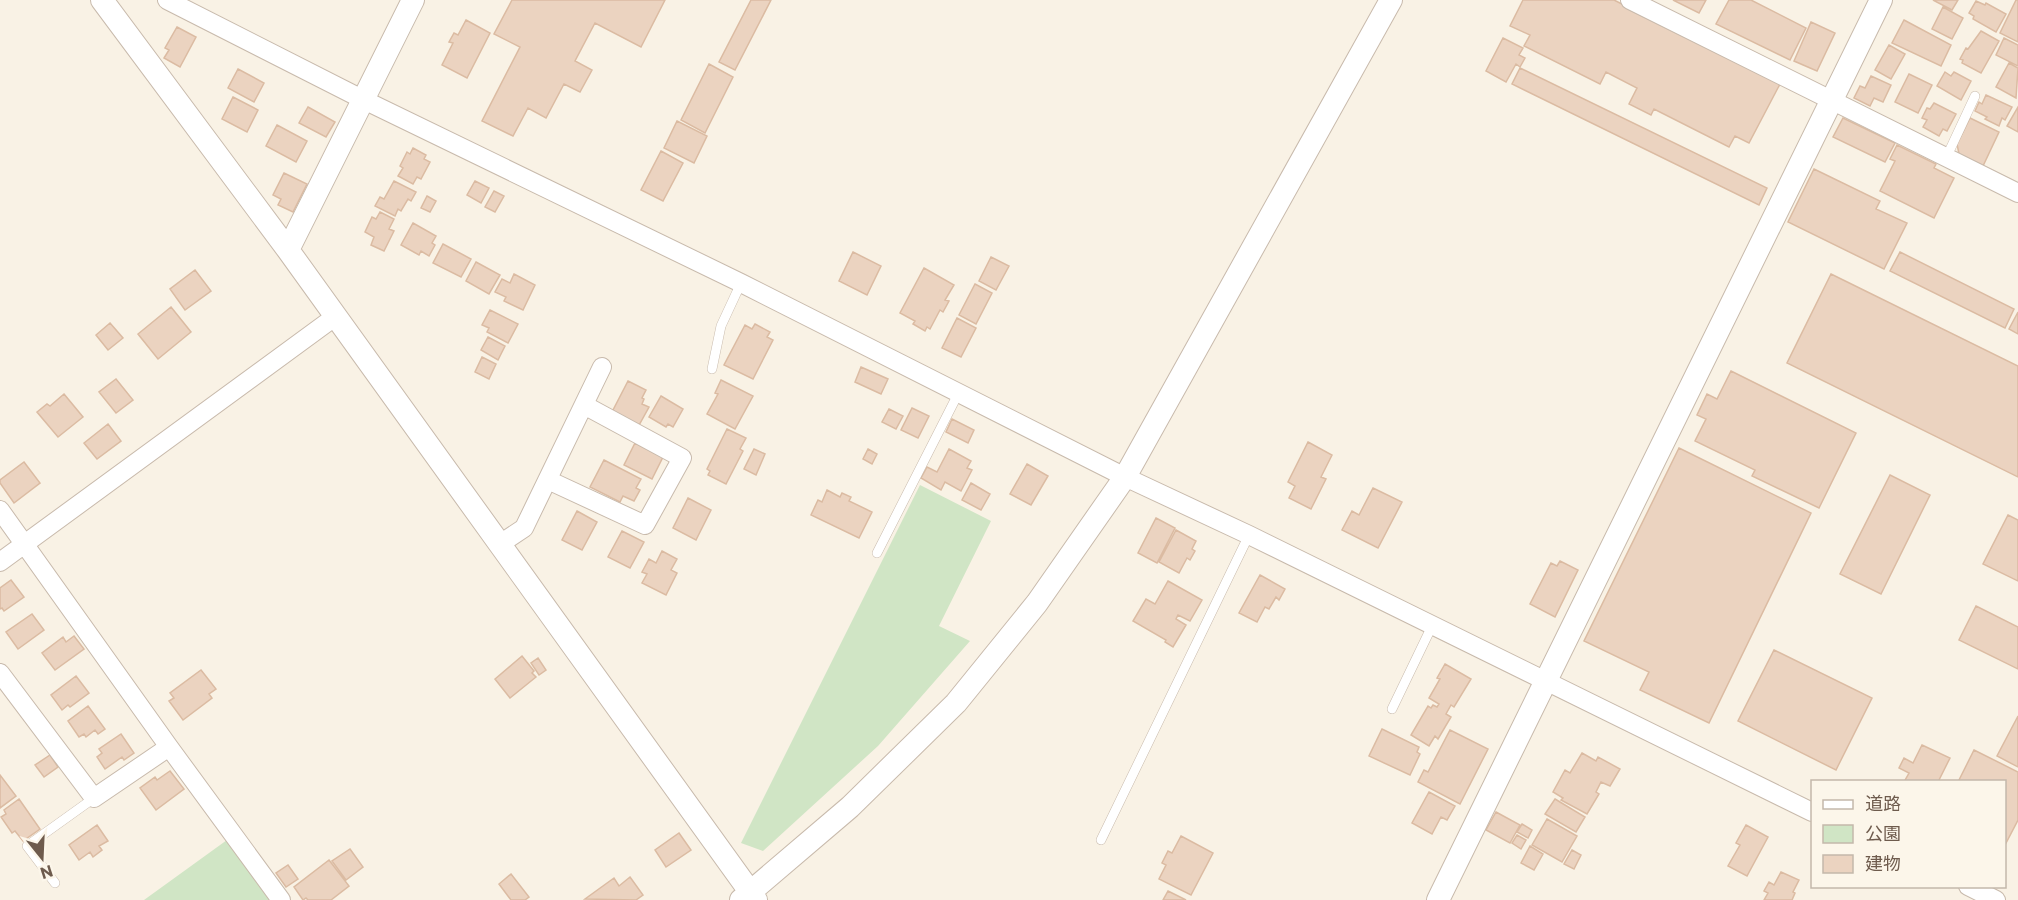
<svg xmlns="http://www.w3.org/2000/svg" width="2018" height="900" font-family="Commissioner,'Noto Sans JP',sans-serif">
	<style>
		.green { fill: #d0e5c5 }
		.building { fill: #ebd3c0; stroke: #dbbba2; stroke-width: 1.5 }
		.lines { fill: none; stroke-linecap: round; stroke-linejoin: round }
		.service-casing { stroke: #c8baac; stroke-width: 10 }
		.minor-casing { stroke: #c8baac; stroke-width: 20 }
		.tertiary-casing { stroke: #c8baac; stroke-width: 24 }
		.service { stroke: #fff; stroke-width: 9 }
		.minor { stroke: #fff; stroke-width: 18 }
		.tertiary { stroke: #fff; stroke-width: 22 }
	</style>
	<rect width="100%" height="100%" fill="#f9f2e5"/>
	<path class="green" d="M920 485 991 521 939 626 970 641 878 746 763 851 741 843Z
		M227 840 271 900H144Z"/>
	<path class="building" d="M512 0H665L641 47 595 23 575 61 592 70 580 92 564 84 546 118 528 108 513 136 482 121 520 47 494 34Z
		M751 0H771L735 70 719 62Z
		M1523 0H1614L1780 84 1749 143 1735 136 1729 147 1654 109 1651 115 1629 104 1637 88 1606 72 1600 84 1524 46 1530 35 1510 26Z
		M1673 0H1706L1699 13Z
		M1729 0H1751L1806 28 1790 60 1716 24Z
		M1933 0H1958L1952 10Z
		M2016 0H2018V42L2000 33Z
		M1976 1 1985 5 1986 3 2006 14 1996 32 1973 19 1974 16 1969 13Z
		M1943 7 1963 18 1952 39 1932 29Z
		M466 20 490 33 467 78 442 65 453 43 449 42 454 33 458 35Z
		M1904 20 1951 45 1941 66 1892 43Z
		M1811 22 1835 33 1817 71 1794 61Z
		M177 27 196 37 180 67 164 58 169 50 165 48Z
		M1981 31 1999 41 1981 73 1962 63 1963 60 1960 59 1966 48 1968 49Z
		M1503 38 1523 48 1519 55 1525 58 1520 67 1516 64 1506 82 1486 71Z
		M2004 38 2018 45V66L1996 55Z
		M1889 45 1905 54 1891 79 1875 70Z
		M2009 63 2018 68 2016 98 1996 87Z
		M709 64 733 77 705 133 681 120Z
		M1520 68 1767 188 1759 205 1512 84Z
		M238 69 264 83 254 102 228 88Z
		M1945 72 1951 76 1954 72 1971 81 1961 100 1937 86Z
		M1909 74 1932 85 1918 113 1895 102Z
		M1871 76 1891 85 1883 102 1874 98 1870 106 1854 98 1860 86 1865 88Z
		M1986 95 2012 107 2005 120 2002 118 1999 126 1985 119 1987 117 1975 111 1979 102 1982 104Z
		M233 97 258 110 247 132 222 119Z
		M1934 103 1956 114 1947 131 1943 129 1939 136 1923 127 1927 120 1922 118 1927 108 1930 109Z
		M308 107 335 122 326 137 299 123Z
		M2018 107V132L2007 126Z
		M1843 118 1895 143 1885 162 1833 137Z
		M1970 118 1999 132 1983 166 1959 154 1957 144Z
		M677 121 707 136 694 163 664 148Z
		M277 125 307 141 296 162 266 146Z
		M1897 145 1936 164 1934 168 1954 178 1934 218 1880 191 1895 161 1890 159Z
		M413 148 426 155 424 159 430 162 421 179 417 177 413 184 398 176 403 168 400 166 407 152 410 154Z
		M661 151 683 163 663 201 641 190Z
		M1814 169 1880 201 1876 209 1907 223 1884 269 1788 222Z
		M284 173 307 184 293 212 278 205 281 199 273 195Z
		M394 181 416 192 411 201 408 199 401 211 398 209 395 216 375 206 380 197 384 199Z
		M475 181 489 188 481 203 467 195Z
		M494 191 504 196 495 212 485 207Z
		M427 196 436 201 430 212 421 208Z
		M380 212 394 219 389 229 394 231 384 251 371 245 374 237 365 232 372 217 376 219Z
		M413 223 436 236 432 243 435 245 429 256 421 251 419 255 401 245Z
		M443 244 471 259 461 277 433 263Z
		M853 252 881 266 867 295 839 281Z
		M1900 252 2014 309 2005 328 1890 271Z
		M991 257 1009 266 996 290 979 281Z
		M476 262 500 275 489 294 466 281Z
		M924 268 954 285 945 300 949 301 943 312 940 310 930 329 927 327 925 331 913 324 915 321 900 313Z
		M195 270 211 291 185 310 170 289Z
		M514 274 535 285 523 310 504 301 506 297 495 292 502 279 510 283Z
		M1831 274 2018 366V477L1787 363Z
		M975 284 992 293 976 324 959 315Z
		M171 307 191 332 158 359 138 334Z
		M490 310 518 324 508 343 487 332 489 328 482 325Z
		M2018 312V334L2009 329Z
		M957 318 976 328 961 357 942 348Z
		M110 323 123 338 108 350 96 335Z
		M755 324 770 332 767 337 773 340 753 379 724 365 745 325 752 329Z
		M488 337 505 346 498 360 481 350Z
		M482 357 496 364 489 379 475 372Z
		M861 367 888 379 881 394 855 382Z
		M1731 371 1856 433 1819 508 1752 476 1755 470 1695 441 1706 419 1697 415 1707 394 1717 399Z
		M116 379 133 400 116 413 99 392Z
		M721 380 753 396 735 429 707 414 718 394 715 393Z
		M628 381 646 390 642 398 644 399 642 404 649 407 638 427 612 412Z
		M64 394 83 417 58 437 37 412 47 404 50 406Z
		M661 396 683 409 673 427 668 424 666 427 649 417Z
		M912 408 929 416 918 438 901 430Z
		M889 409 903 416 896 429 882 422Z
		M952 419 974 430 968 443 946 432Z
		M108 424 121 441 97 459 84 443Z
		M727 429 746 438 740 449 743 451 726 484 708 475 710 471 707 469Z
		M1308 442 1332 455 1321 477 1326 479 1311 509 1289 498 1295 486 1288 482Z
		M635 443 663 457 652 479 624 465Z
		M1679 448 1811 513 1709 723 1640 690 1649 672 1584 641Z
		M754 449 765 454 756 475 744 469Z
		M868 449 877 454 872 464 863 459Z
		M949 449 971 461 967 468 972 470 961 491 945 482 941 490 921 478 927 467 937 472Z
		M604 460 641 479 636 488 640 490 634 501 623 496 620 502 590 487Z
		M24 462 40 483 14 503 0 483V480Z
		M1027 464 1048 476 1031 505 1010 494Z
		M1890 475 1930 495 1881 594 1840 574Z
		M971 483 990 494 981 510 962 500Z
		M1373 488 1402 502 1378 548 1342 530 1352 511 1359 515Z
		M827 490 840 497 842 493 851 497 849 501 872 512 859 538 811 515 818 500 822 502Z
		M688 498 711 510 696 540 673 528Z
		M577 511 597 522 582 550 562 540Z
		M2008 515 2018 520V581L1983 564Z
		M1156 518 1175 528 1157 563 1138 553Z
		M1176 530 1196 541 1192 549 1195 551 1190 560 1187 558 1179 573 1159 562Z
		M622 531 644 542 630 568 608 557Z
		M662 551 677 559 671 570 677 573 666 595 642 583 647 574 642 572 649 559 656 563Z
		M1560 561 1578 570 1555 617 1530 604 1551 563 1557 566Z
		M1260 575 1285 589 1279 600 1276 597 1269 609 1265 607 1257 622 1239 613Z
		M11 580 24 597 4 611 2 608 0 609V588Z
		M1168 581 1202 600 1190 621 1178 615 1176 619 1186 625 1173 647 1165 642 1166 640 1133 621 1146 599 1155 604Z
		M1976 606 2018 627V669L1959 640Z
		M32 614 44 630 18 649 6 632Z
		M74 636 84 649 55 670 42 653 63 637 66 642Z
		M1774 650 1872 698 1836 770 1738 721Z
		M522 656 534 671 532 673 536 677 510 698 495 679Z
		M538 658 546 670 539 675 531 663Z
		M1445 664 1471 679 1454 707 1451 705 1446 714 1451 717 1438 739 1435 736 1429 746 1411 735 1428 706 1431 708 1433 705 1437 707 1439 704 1429 698 1440 679 1437 678Z
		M201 670 216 689 209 694 212 698 183 720 169 701 174 698 170 693Z
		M76 676 89 693 70 707 68 705 62 710 51 695Z
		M88 706 105 729 98 734 95 730 86 737 84 734 79 737 68 721Z
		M2018 716V767L1997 756Z
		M1382 729 1419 747 1417 752 1420 754 1410 775 1369 756Z
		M1450 730 1488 749 1460 804 1418 782 1424 770 1428 772Z
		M121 734 134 753 124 760 122 757 105 769 97 757 102 753 99 749Z
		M1922 745 1950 758 1938 782H1904L1909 773 1899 768 1904 758 1913 763Z
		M1974 750 2018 772V820L2004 847V782H1958Z
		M1582 753 1596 761 1598 757 1620 769 1610 786 1601 782 1596 792 1599 794 1587 814 1561 800 1563 798 1553 792 1565 770 1570 773Z
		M50 755 58 767 44 777 35 765Z
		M170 771 184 789 156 810 140 788 155 777 157 780Z
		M0 775 16 796 0 808Z
		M1429 792 1455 806 1447 820 1441 817 1432 834 1412 823Z
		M19 799 40 829 23 841 15 831 12 833 1 817 6 814 4 810Z
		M1555 799 1585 817 1576 832 1545 814Z
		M1496 812 1520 825 1510 843 1486 830Z
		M1547 819 1577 836 1562 862 1532 845Z
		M1522 824 1532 830 1528 838 1517 832Z
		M97 825 108 841 99 846 102 850 93 857 90 852 79 860 69 845Z
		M1746 825 1768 837 1747 876 1728 866 1740 845 1736 843Z
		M679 833 691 850 666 867 655 850Z
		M1517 835 1526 840 1521 849 1512 843Z
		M1181 836 1213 853 1191 895 1159 879 1166 865 1162 863 1168 851 1172 853Z
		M1530 846 1543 854 1534 870 1521 863Z
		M350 849 363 867 346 880 332 861Z
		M1572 850 1581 855 1574 869 1564 864Z
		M329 860 349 886 331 900H308L306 898 303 900 294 887Z
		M288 865 298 879 286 887 276 873Z
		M1781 872 1799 880 1793 892 1795 893 1792 900H1764L1768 893 1764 891 1769 882 1774 885Z
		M511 874 529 897 525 900H511L499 884Z
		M630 877 643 895 636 900 585 899 614 878 619 886Z
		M1168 891 1186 900H1163Z"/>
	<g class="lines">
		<g class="service-casing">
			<path id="service" d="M1947 156 1975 96
				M712 369 721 326 741 283
				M877 553 958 394
				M1392 709 1432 626
				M1101 840 1249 535
				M55 883 27 846 94 798"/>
		</g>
		<g class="minor-casing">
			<path id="minor" d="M167 0 364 100 741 283 1125 477 1249 535 1812 812
				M1630 0 2018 193
				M548 480 645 525 682 458 584 405
				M0 510 169 747 281 900
				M500 544 524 528 602 367
				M0 562 336 316
				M0 673 94 798 169 747
				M1968 886 1996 900"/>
		</g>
		<g class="tertiary-casing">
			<path id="tertiary" d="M102 0 288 250 756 900
				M288 250 413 0
				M741 900 850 807 956 703 1037 603 1125 477 1391 0
				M1438 900 1881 0"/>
		</g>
		<use href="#service" class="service"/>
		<use href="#minor" class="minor"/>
		<use href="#tertiary" class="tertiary"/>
	</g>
	<rect x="1811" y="780" width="195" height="108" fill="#fcf6ea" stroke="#c3b8ab" stroke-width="1.5"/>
	<rect x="1823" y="800" width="30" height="9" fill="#ffffff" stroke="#c3b8ab" stroke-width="1.5"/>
	<text x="1865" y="810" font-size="18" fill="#6e5b4d">道路</text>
	<rect x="1823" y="825" width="30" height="18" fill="#d0e5c5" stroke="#c3b8ab" stroke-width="1.5"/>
	<text x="1865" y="840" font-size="18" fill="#6e5b4d">公園</text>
	<rect x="1823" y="855" width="30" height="18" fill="#ebd3c0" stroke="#c3b8ab" stroke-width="1.5"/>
	<text x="1865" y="870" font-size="18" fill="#6e5b4d">建物</text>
	<g transform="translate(42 858) rotate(162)" stroke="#fcf6ea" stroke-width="4.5" paint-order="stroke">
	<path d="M0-4.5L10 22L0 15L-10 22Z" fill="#6e5b4d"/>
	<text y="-9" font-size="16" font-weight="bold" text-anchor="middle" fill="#6e5b4d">N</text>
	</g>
</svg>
